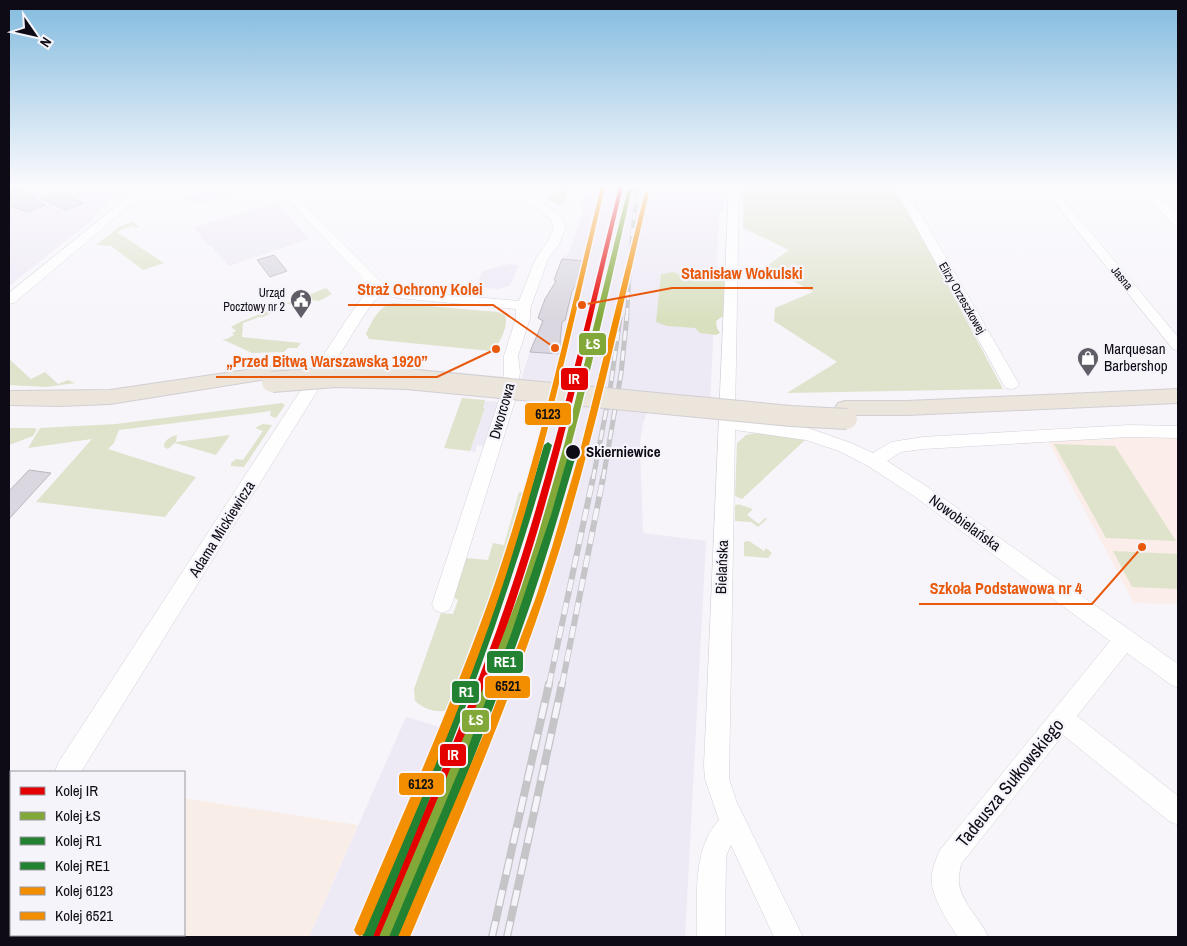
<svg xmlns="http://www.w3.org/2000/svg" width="1187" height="946" font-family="'Archivo Narrow',sans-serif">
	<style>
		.built { fill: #ede9f5 }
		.industrial { fill: #f8eee7 }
		.education { fill: #fbede9 }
		.green { fill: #dfe3cc }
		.forest { fill: #d9e0bf }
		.building { fill: #dad7e0; stroke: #bbb8c0 }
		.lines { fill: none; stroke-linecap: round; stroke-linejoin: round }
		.minor-casing { stroke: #d3d0d9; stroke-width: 1 }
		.major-casing { stroke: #d1cfd3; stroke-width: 2 }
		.minor { fill: #fefefe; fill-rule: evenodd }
		.major { fill: #ebe5dc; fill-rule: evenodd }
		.rail-far3-casing { stroke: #c5c4c6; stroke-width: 4 }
		.rail-far2-casing { stroke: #c5c4c6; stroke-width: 5 }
		.rail-far1-casing { stroke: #c5c4c6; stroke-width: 6 }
		.rail-casing { stroke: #c5c4c6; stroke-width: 8 }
		.rail-far3 { stroke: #f6f4fb; stroke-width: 2.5; stroke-dasharray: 8; stroke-linecap: butt }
		.rail-far2 { stroke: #f6f4fb; stroke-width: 3; stroke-dasharray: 10; stroke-linecap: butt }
		.rail-far1 { stroke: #f6f4fb; stroke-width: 4.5; stroke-dasharray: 12; stroke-linecap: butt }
		.rail { stroke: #f6f4fb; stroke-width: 5.5; stroke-dasharray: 16; stroke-linecap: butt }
		.major-bridge-casing { stroke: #d1cfd3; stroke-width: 22; stroke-linecap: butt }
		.major-bridge { stroke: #ebe5dc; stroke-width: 20 }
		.rail-1-casing { stroke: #f6f4fb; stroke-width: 3 }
		.rail-2-casing { stroke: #f6f4fb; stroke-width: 3 }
		.rail-3-casing { stroke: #f6f4fb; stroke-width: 3 }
		.rail-4-casing { stroke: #f6f4fb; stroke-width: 3 }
		.rail-5-casing { stroke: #f6f4fb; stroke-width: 3 }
		.rail-6-casing { stroke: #f6f4fb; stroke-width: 3 }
		.rail-1 { fill: #e50000; fill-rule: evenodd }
		.rail-2 { fill: #81a838; fill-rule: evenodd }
		.rail-3 { fill: #238132; fill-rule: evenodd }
		.rail-4 { fill: #238132; fill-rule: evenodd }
		.rail-5 { fill: #f38e01; fill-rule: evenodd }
		.rail-6 { fill: #f38e01; fill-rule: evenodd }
		.stop-dot { fill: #0f0b16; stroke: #f6f4fb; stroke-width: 2 }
		.labels { text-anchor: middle; stroke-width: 4.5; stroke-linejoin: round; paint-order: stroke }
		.far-street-label { font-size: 12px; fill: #0f0b16; stroke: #f6f4fb }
		.far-poi-label { font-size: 12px; fill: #0f0b16; stroke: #f6f4fb; text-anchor: end }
		.poi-label { font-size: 15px; fill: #0f0b16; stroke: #f6f4fb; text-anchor: start }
		.street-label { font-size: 15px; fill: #0f0b16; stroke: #f6f4fb }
		.stop-label { font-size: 15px; font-weight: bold; fill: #0f0b16; stroke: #f6f4fb; text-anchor: start }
		.near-street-label { font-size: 18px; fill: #0f0b16; stroke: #f6f4fb }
		.leader { fill: none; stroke: #e8590c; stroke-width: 2 }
		.callout-dot { fill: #e8590c; stroke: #f6f4fb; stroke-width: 2 }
		.callout-label { font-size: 16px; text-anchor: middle; font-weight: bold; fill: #e8590c; stroke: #f6f4fb; stroke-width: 4.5; stroke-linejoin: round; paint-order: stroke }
		.line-badge { stroke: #f6f4fb; stroke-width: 2 }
		.badge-label { font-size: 14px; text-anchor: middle; font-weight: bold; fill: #fff }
		.pale-badge-label { font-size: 14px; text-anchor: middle; font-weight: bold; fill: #111 }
	</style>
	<rect width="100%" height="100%" fill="#f7f5fa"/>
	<path class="built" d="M9 187H133L109 201 87 224 9 286Z
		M203 187H257L199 204H191L182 199 206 189Z
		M587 187H725L724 211H719L710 405 648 411 643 423 640 443 643 533 706 541 685 937H309L406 717 440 727 468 672 490 615 511 558 556 390 519 387 532 344 540 327 543 318H538L543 304 544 300H549L563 257 568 254 584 210H581V206Z
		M276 203 309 239 229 266 211 246H208L194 227Z
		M509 264 519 265 510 285 499 289 475 287 483 271Z
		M485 401 498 402 494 414V420L485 446 477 445 475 452 470 451 485 409 483 408Z"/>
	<path class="industrial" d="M184 798 358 825 309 937H9V923L11 919V935H184Z"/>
	<path class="education" d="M1107 434 1178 435V604L1134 603 1047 439 1111 440Z"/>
	<path class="green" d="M549 187H570L564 205H558L546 198 557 193Z
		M743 187H895L1003 389 787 393 837 362 774 321 775 308 813 292 767 266 789 250 743 228Z
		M132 222 139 227 136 228 131 226 117 232 164 263 143 270 111 246 96 245 121 226Z
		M326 288 332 294 319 301 310 300 306 305 287 304 263 317H259L243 323 242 337 301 343 297 348H288L284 352 252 353 222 339H227L234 335 232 333 236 331 231 327 240 322Z
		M393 303 498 312 505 315C509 324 500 346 491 351L369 339 366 334C372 321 378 307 393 303Z
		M9 359 31 379 45 372 58 384 68 380 75 383 47 387 9 385Z
		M462 398 485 400 483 408H485L470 451 444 448Z
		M282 403 285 405 276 418 270 416 271 411 119 430 114 443 108 449 196 477 165 517 36 502 92 439 28 448 40 428 116 424Z
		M263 424 272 425 244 467 231 466V463L236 459 243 460 263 431 255 428Z
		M9 428H34L37 429 33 436 9 445Z
		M755 433 785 436 805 440 742 499 735 496 737 443 746 435Z
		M177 435 176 442 230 435 216 455 175 443 168 449 164 447C163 441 171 436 177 435Z
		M1054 444 1115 446 1176 541 1106 538Z
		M519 492 528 493 511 558 454 706C445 716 424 710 415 701L414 689 441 613 453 614 458 600 453 597 466 558 488 560 493 543 504 545Z
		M738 504 753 509 747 515 759 524 765 518 767 519 758 527 751 522 735 521V506Z
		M749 541 764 551 766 548 772 553 768 558 744 556V542Z
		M1113 551 1178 554V589L1132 587Z"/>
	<path class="forest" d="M712 270 723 272 725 282 723 316 716 321 717 328 720 333 716 335 700 333 695 328 667 326 656 322 661 274 674 272 680 275 706 276Z"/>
	<path class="building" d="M9 187H11L46 205 27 212 9 205Z
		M59 192 83 203 66 210 42 199Z
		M274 255 287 271 270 277 257 260Z
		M562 259 583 261 580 266 583 267V278L572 291 565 320 562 322 560 342 563 344V347L560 354 530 352 543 321 538 318 545 299 556 281 554 280Z
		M29 470 51 473 9 519V491Z"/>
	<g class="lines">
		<g class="minor-casing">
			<path id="minor" d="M140 187H152L14 303 9 304V293Z
				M276 187H287L386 287 398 290 519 301 536 258 547 243 554 227 551 219 508 187H521L560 215 566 227 559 244 548 259 530 309V318L518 356 520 372 517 394 452 604 449 610 442 613 435 610 432 604 501 394 504 372V356L516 318V309L398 298 383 295 374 301 361 320 81 772H55L58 763 347 319 364 295 373 289Z
				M729 187H739L735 418 808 428 851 443 873 453 891 442 923 437 1129 425 1178 426V438L1129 437 923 449 901 452 887 461 926 486 1178 664V688L1170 684 1127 653 1077 716 1178 796V825L1169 821 1063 735 961 864C960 870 958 879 959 884 962 904 981 919 988 937H958C949 924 933 899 932 884 930 874 936 859 940 850L1110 641 914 496 868 466 839 451 806 440 735 430 729 779 737 803 803 937H774L731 845 726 856 725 937H697C698 898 691 851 719 820L705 779 704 766Z
				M894 187H905L1019 384 1016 388 1011 389 1006 388 1003 384Z
				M1042 187H1053L1178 337V351L1173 349Z
				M1137 187H1149L1178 217V226L1174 225Z
				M11 847V876L9 877V848Z"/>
		</g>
		<g class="major-casing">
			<path id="major" d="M279 365 286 366 289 371 286 376 110 404 60 406 9 405V391L110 390Z
				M1178 389V403L907 415H845L838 413 835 408 838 403 845 401H907Z"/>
		</g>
		<use href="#minor" class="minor"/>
		<use href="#major" class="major"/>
		<g class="rail-far3-casing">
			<path id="rail-far3" d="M627 316 632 234 638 187"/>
		</g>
		<g class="rail-far2-casing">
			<path id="rail-far2" d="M593 479 610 390 620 318
				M603 479 621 374 627 315"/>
		</g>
		<g class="rail-far1-casing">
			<path id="rail-far1" d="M549 685 593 478
				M562 685 603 478"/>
		</g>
		<g class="rail-casing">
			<path id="rail" d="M492 937 549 684
				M507 937 562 684"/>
		</g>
		<use href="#rail-far3" class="rail-far3"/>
		<use href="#rail-far2" class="rail-far2"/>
		<use href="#rail-far1" class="rail-far1"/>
		<use href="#rail" class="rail"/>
		<g class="major-bridge-casing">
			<path id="major-bridge" d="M272 382 336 377 407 379 791 416 847 419"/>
		</g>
		<use href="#major-bridge" class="major-bridge"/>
		<g class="rail-1-casing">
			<path id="rail-1" d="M619 187H623C591 321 563 456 520 587 482 706 431 822 382 937H370C382 903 399 869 414 835 443 768 471 701 496 632 548 487 582 336 619 187Z"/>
		</g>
		<g class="rail-2-casing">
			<path id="rail-2" d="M628 188 632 189C601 324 572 460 528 591 489 709 439 823 391 937H379L470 722 520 591 536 542 565 442Z"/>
		</g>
		<g class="rail-3-casing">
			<path id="rail-3" d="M548 442 552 445C540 486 528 528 514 569 474 694 423 816 373 937H363L362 934C404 834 446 734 484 632 506 570 526 508 544 445Z"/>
		</g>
		<g class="rail-4-casing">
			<path id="rail-4" d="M573 449 577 452C559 514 541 576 519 637 483 738 442 838 401 937H389L464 758 510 637 551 515 569 452Z"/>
		</g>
		<g class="rail-5-casing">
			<path id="rail-5" d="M601 187H605C574 319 546 452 504 581 465 702 413 818 364 934L360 936 356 934 354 930C402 815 454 701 495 583 539 454 568 320 601 187Z"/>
		</g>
		<g class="rail-6-casing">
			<path id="rail-6" d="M645 192 649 193C621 312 596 431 560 548 519 681 464 809 410 937H398L487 726 536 597 552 547 581 447Z"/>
		</g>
		<use href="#rail-1" class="rail-1"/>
		<use href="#rail-2" class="rail-2"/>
		<use href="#rail-3" class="rail-3"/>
		<use href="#rail-4" class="rail-4"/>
		<use href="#rail-5" class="rail-5"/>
		<use href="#rail-6" class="rail-6"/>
	</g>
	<linearGradient id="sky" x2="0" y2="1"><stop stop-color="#82bbde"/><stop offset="0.58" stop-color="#fbfafd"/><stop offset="1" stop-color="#fbfafd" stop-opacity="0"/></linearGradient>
	<rect width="1187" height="320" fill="url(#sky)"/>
	<defs>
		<g id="civic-pin" transform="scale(1.125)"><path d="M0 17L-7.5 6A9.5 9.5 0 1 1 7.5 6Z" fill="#605d66" stroke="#f6f4fb"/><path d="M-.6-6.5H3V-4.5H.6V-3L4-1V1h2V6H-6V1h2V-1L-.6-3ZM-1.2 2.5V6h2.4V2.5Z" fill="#fff"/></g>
		<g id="shop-pin" transform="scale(1.125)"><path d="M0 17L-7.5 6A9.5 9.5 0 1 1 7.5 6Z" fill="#605d66" stroke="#f6f4fb"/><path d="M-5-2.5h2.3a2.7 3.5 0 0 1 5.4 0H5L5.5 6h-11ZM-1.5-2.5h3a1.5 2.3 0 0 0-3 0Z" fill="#fff"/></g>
	</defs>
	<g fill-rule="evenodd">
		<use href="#civic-pin" x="301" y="300"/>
		<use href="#shop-pin" x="1088" y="358"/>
	</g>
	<circle class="stop-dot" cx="573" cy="452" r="8"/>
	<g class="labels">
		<g class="far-street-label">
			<text transform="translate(1122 278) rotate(50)" y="4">Jasna</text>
			<text transform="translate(962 298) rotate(60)" y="4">Elizy Orzeszkowej</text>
		</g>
		<g class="far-poi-label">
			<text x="285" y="297">Urząd<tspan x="285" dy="14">Pocztowy nr 2</tspan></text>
		</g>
		<g class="poi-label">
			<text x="1104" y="354">Marquesan<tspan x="1104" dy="17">Barbershop</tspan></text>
		</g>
		<g class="street-label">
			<text transform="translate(502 411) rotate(-74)" y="5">Dworcowa</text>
			<text transform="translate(965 523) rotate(36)" y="5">Nowobielańska</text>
			<text transform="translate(222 529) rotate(-58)" y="5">Adama Mickiewicza</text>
			<text transform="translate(722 567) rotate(-88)" y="5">Bielańska</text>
		</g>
		<g class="stop-label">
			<text x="586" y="457">Skierniewice</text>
		</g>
		<g class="near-street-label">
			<text transform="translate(1010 783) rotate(-51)" y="6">Tadeusza Sułkowskiego</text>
		</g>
	</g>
	<path class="leader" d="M582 305L672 288H813M555 348L493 305H348M496 349L437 377H216M1142 547L1092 604H919"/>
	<g class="callout-dot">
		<circle cx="582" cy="305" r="5"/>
		<circle cx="555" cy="348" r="5"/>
		<circle cx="496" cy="349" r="5"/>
		<circle cx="1142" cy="547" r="5"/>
	</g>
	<g class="callout-label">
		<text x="742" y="279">Stanisław Wokulski</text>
		<text x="420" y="295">Straż Ochrony Kolei</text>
		<text x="327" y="367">„Przed Bitwą Warszawską 1920”</text>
		<text x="1006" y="594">Szkoła Podstawowa nr 4</text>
	</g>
	<g class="line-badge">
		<rect x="578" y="332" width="29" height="24" rx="5" fill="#81a838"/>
		<rect x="560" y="367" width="29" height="24" rx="5" fill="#e50000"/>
		<rect x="524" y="402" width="48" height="24" rx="5" fill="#f38e01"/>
		<rect x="486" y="650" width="38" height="24" rx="5" fill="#238132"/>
		<rect x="484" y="675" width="47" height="24" rx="5" fill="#f38e01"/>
		<rect x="451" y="680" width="29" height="24" rx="5" fill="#238132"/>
		<rect x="461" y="709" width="29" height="24" rx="5" fill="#81a838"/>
		<rect x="439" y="743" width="28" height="24" rx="5" fill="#e50000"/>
		<rect x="398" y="772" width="47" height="24" rx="5" fill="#f38e01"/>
	</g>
	<g class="badge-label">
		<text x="593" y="349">ŁS</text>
		<text x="574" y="384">IR</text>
		<text x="505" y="667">RE1</text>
		<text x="466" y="697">R1</text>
		<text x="476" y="725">ŁS</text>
		<text x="453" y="760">IR</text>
	</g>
	<g class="pale-badge-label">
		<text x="548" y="419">6123</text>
		<text x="508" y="691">6521</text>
		<text x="421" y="789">6123</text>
	</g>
	<rect width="1187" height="946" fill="none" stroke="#0f0b16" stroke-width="20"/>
	<rect x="10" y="771" width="175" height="165" fill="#f6f4fb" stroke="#9a979f"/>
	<rect x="20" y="787" width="25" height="8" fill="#e50000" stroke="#9a979f"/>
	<text x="55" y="796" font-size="15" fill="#0f0b16">Kolej IR</text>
	<rect x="20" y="812" width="25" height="8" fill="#81a838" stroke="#9a979f"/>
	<text x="55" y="821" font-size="15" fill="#0f0b16">Kolej ŁS</text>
	<rect x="20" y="837" width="25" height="8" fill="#238132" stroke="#9a979f"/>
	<text x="55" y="846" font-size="15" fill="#0f0b16">Kolej R1</text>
	<rect x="20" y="862" width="25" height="8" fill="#238132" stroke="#9a979f"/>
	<text x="55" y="871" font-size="15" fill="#0f0b16">Kolej RE1</text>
	<rect x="20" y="887" width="25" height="8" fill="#f38e01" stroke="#9a979f"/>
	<text x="55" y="896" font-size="15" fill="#0f0b16">Kolej 6123</text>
	<rect x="20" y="912" width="25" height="8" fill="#f38e01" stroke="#9a979f"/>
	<text x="55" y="921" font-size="15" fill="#0f0b16">Kolej 6521</text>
	<g transform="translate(35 35) rotate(124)" stroke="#f6f4fb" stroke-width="4" paint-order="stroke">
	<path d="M0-4L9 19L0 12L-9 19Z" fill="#0f0b16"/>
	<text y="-8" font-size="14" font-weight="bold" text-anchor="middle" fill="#0f0b16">N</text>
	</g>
</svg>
